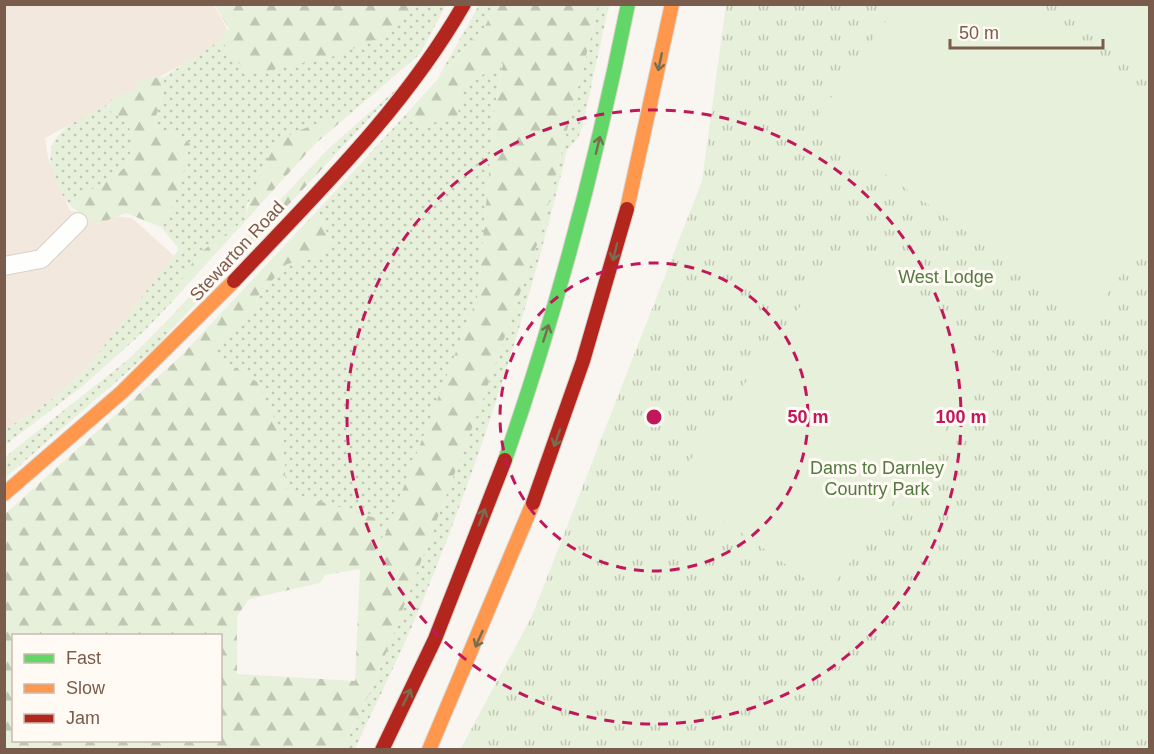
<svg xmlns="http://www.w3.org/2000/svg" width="1154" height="754" font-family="Helvetica,sans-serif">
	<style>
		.residential { fill: #f2e8de }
		.grass { fill: url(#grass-dots) }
		.forest { fill: url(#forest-firs); fill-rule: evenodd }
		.park { fill: url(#park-tufts) }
		.pitch { fill: #e7f0db }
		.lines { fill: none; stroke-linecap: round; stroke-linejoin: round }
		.street-casing { stroke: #d7d1cb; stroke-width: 20 }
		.fast-casing { stroke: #d9d2cb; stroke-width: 16 }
		.slow-casing { stroke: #d9d2cb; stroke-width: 16 }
		.jam-casing { stroke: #d9d2cb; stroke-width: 16 }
		.street { stroke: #fefefd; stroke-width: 18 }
		.fast { stroke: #63d668; stroke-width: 14 }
		.slow { stroke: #ff974d; stroke-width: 14 }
		.jam { stroke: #b3261e; stroke-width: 14 }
		.oneway { stroke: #776e51 }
		.ring { fill: none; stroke: #c2185b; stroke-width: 3; stroke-dasharray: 10 8 }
		.labels { text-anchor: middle; stroke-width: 6; stroke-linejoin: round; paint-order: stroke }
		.street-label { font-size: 18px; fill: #7a5c4d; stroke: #fffaf3 }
		.park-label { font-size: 18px; fill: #537a41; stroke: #fffaf3 }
		.centre { fill: #c2185b; stroke: #fffaf3; stroke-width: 3 }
		.ring-label { font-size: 18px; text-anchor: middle; font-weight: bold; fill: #c2185b; stroke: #fffaf3; stroke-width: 6; stroke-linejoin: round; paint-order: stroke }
	</style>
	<defs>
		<pattern id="grass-dots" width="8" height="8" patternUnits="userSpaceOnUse" patternTransform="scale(1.5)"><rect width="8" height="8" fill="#e7f0db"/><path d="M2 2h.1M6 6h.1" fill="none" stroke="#c0c6b4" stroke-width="1.8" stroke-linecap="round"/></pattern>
		<pattern id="forest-firs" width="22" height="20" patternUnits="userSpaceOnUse" patternTransform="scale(1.5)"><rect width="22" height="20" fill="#e7f0db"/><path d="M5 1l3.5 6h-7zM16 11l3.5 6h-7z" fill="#c0c6b4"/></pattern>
		<pattern id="park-tufts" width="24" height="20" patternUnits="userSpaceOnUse" patternTransform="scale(1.5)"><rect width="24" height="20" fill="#e7f0db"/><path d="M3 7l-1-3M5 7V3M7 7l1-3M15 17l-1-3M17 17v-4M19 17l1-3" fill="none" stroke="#c0c6b4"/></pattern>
	</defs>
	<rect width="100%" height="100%" fill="#f9f5f0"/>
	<path class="residential" d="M5 5H214L232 38 45 138 48 158 70 211 132 218 174 256 87 368 55 397 5 430Z"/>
	<path class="grass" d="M418 5H446L420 54 350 114 295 134 247 204 245 220 198 254 171 303 144 331 84 385 5 445V430L55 397 87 368 179 249 161 227 178 196 179 133 160 132 155 119 160 104 164 77 221 40 248 75Z
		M479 5H497L484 28 438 78Z
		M599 5H609L583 124 578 138 567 150C529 309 479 466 416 617 397 662 375 705 355 749L342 750 375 682 483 399 541 233Z
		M503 62 495 105 478 295 382 544 378 519 286 491 283 436 209 350 257 308 258 296 287 264 321 257 330 241 318 210 408 112 420 126 465 85Z
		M400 86 335 155 328 149Z
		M108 104V110C127 118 137 132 130 153 128 159 127 166 122 170 109 182 95 189 78 195L73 208C61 196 58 187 53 172 40 132 79 120 108 104Z
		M162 326 170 331 155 348 5 478V457L130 358Z"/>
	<path class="forest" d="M497 4 599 5 541 233 483 399 375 682 342 749H5V514L180 357 318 210 330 241 321 257 287 264 258 296 257 308 209 350 257 382 283 436 286 491 379 519 382 543 478 295 495 105 503 63 465 85 457 117 420 126 408 112 484 28ZM360 569 355 681 237 674V616L249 599 320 583 325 575ZM14 636H220V740H14Z
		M215 5H418L379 38 335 56 248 75 221 40 229 29Z
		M164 77 160 104 155 119 160 132 179 133 190 144 178 196 161 227 126 213 100 223 102 227 73 208 78 195C95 189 109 182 122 170 127 166 128 159 130 153 137 132 127 118 108 110L111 99 139 88 136 80Z
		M350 114 316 143 170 304 179 284 198 254 245 220C247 205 267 154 278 144 295 127 329 122 350 114Z
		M328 149 335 155 170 331 162 326Z"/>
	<path class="park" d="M726 5H1149V749L460 750 532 616 702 181Z"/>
	<path class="pitch" d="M897 5H1024L1149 93V235L1090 319 813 123Z
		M1054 5H1149V72Z
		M844 245 998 356 827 594 673 484Z"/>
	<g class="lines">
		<g class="street-casing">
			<path id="street" d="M4 266 41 259 78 222"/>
		</g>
		<g class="fast-casing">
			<path id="fast" d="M505 460C557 311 597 159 628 4"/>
		</g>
		<g class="slow-casing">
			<path id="slow" d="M627 209 672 4
				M4 494 122 392 234 281
				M429 750 533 503"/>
		</g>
		<g class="jam-casing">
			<path id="jam" d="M234 281C316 194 404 109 464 4
				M533 503 583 361 627 209
				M382 750 435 639 505 460"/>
		</g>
		<use href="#street" class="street"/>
		<use href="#fast" class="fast"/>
		<use href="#slow" class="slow"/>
		<use href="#jam" class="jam"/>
	</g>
	<defs><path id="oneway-shaft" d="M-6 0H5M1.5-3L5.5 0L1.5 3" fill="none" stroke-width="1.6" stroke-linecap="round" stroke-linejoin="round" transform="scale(1.5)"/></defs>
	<g class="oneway">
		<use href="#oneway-shaft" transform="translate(660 62) rotate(102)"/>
		<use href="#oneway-shaft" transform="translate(598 145) rotate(-76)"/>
		<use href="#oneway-shaft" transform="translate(615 252) rotate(104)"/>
		<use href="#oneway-shaft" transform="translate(546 333) rotate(-72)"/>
		<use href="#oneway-shaft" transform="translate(557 438) rotate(109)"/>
		<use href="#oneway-shaft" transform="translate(482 517) rotate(-69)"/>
		<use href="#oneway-shaft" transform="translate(479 639) rotate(114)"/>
		<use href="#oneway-shaft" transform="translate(407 697) rotate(-64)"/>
	</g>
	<g class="ring">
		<circle cx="654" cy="417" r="154"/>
		<circle cx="654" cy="417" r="307"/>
	</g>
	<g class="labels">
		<g class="street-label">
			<text transform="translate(237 251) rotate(-47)" y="6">Stewarton Road</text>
		</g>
		<g class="park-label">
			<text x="946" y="283">West Lodge</text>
			<text x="877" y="474">Dams to Darnley<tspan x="877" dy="21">Country Park</tspan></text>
		</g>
	</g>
	<circle cx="654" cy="417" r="9" class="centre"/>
	<g class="ring-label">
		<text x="808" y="423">50 m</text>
		<text x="961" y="423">100 m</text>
	</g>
	<rect width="1154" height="754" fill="none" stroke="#7a5c4d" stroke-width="12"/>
	<rect x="12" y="634" width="210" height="108" fill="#fffaf3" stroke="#cabbb1" stroke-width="1.5"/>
	<rect x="24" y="654" width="30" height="9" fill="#63d668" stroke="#cabbb1" stroke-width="1.5"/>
	<text x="66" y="664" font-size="18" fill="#7a5c4d">Fast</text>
	<rect x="24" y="684" width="30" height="9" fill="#ff974d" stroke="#cabbb1" stroke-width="1.5"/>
	<text x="66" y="694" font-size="18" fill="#7a5c4d">Slow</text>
	<rect x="24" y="714" width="30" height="9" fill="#b3261e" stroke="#cabbb1" stroke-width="1.5"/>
	<text x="66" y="724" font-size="18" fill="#7a5c4d">Jam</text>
	<path d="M950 39v9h153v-9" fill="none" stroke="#7a5c4d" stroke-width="3"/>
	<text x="959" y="39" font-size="18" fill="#7a5c4d" stroke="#fffaf3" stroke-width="4.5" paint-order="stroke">50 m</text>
</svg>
